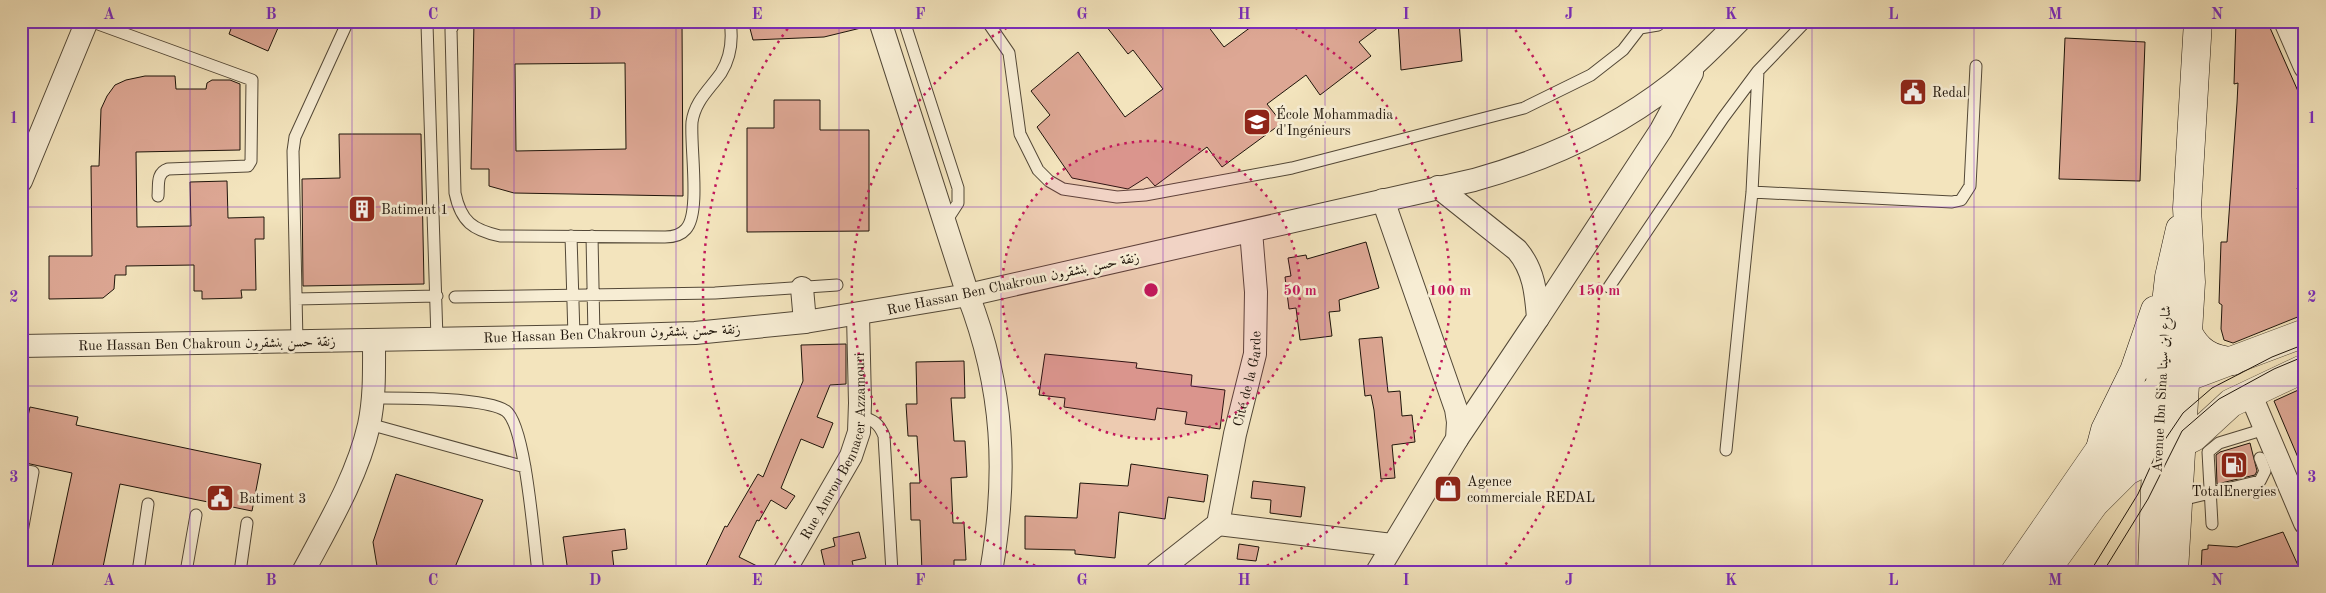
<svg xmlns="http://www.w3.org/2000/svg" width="2326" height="593" font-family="'Old Standard TT',Amiri,serif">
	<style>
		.building { fill: #dda794; stroke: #1e140a; fill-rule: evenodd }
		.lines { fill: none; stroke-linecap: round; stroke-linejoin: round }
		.service-casing { stroke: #534837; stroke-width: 13 }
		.minor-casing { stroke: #534837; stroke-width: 24 }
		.tertiary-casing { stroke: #534837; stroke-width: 29 }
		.secondary-casing { stroke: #1e140a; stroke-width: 29 }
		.service { stroke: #f7edd4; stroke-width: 11 }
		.minor { stroke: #f7edd4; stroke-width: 22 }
		.tertiary { stroke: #f7edd4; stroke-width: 28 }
		.secondary { stroke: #f7edd4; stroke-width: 28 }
		.tram { stroke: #1e140a; stroke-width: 1 }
		.grid { fill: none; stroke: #7b2cbf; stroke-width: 1; stroke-opacity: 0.55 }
		.ring { fill: none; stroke: #c2185b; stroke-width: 2.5; stroke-dasharray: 2.5 5 }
		.labels { text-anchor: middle; stroke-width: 5; stroke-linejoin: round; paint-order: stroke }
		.poi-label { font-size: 14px; fill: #1e140a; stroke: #f7edd4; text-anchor: start }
		.street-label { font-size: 14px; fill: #1e140a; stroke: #f7edd4 }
		.centre { fill: #c2185b; stroke: #f7edd4; stroke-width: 2.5 }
		.ring-label { font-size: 15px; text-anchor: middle; font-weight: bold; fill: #c2185b; stroke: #f7edd4; stroke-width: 5; stroke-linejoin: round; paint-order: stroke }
		.neatline { fill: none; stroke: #7b2cbf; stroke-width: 2 }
		.grid-label { font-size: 16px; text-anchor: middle; font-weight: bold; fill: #7b2cbf }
	</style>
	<rect width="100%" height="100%" fill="#f3e4bd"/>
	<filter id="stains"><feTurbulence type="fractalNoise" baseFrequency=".004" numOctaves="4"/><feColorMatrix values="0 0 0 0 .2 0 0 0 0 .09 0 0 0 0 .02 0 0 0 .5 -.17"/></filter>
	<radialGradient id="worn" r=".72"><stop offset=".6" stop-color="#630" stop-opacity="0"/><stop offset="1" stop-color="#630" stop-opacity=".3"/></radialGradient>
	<path class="building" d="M234 21H281L268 51 229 34Z
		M474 21H682L683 196 514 193 489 186V169H471ZM625 63 626 149 516 151 515 64Z
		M748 21H864L865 27 824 37 753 40Z
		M1102 21H1204L1224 47 1259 21H1387L1359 42 1371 56 1320 95 1306 75 1267 104 1282 123 1222 167 1207 147 1155 186 1147 177 1128 189 1072 178 1037 127 1050 115 1031 91 1078 52 1125 117 1163 89 1133 50 1128 54Z
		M1398 21H1459L1462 61 1401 70Z
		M2236 21H2267L2305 107V139L2298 141 2305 156V163L2300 165 2305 185 2297 188 2305 206V314L2233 343 2224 340 2221 329 2222 305 2219 303 2221 242H2227L2237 103 2238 83 2234 84Z
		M2065 38 2145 42 2140 181 2059 179Z
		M145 76H175L176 89H206L207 83 212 80H230L240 84V150L136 152 137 227 191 226 190 182 227 181 228 218 264 217V239H255L256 290H241L242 298 202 299V291H194V265L126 266V275H115L114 289 103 298 49 299V256H92L91 166H99L101 109 107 96 115 85 126 80Z
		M774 100H820V130H869V231L747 232V128H774Z
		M339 134H421L424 284 303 286 302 179 340 178Z
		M1366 242 1379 288 1339 300 1340 311 1329 312 1332 336 1300 340 1296 308 1289 309 1285 277 1291 276 1288 258 1306 255 1307 259Z
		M1382 337 1388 392 1400 391 1402 416 1412 415 1415 442 1392 445 1395 478 1381 479 1374 410 1371 395 1365 396 1359 339Z
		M846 344V384L830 385 817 417 833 423 823 448 801 439 781 488 795 496 786 509 771 500 759 521 757 520 739 557 769 572H703L725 526 727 527 758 474 763 477 803 381 801 345Z
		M1045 354 1137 363 1136 368 1192 375 1191 386 1225 390 1220 429 1185 424 1187 412 1157 408 1155 420 1064 407 1065 398 1039 395Z
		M964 361 965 398H951L954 441H965L967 477 951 478 953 523H964L966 560H954V572H922L920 520H911L910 483H920L917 436H908L906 404H917L916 362Z
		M2305 387V474L2274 401Z
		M30 407 78 417 76 425 261 464 252 511 120 484 102 572H51L72 473 21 462V448Z
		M2250 443 2257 471 2255 475 2217 484 2216 455 2220 452Z
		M1131 464 1208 475 1204 502 1168 497 1165 519 1119 512 1115 558 1075 554V550L1025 549V516L1077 518 1080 483 1128 486Z
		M396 474 483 500 453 572H378L373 542Z
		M1253 481 1305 487 1301 517 1270 513 1271 500 1251 498Z
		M625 529 627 549 612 551 614 568 568 572 563 537Z
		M859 532 866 558 852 561 854 569 826 572 821 550 835 546 833 538Z
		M2283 532 2301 572H2201L2202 550 2208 549V545L2237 547Z
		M1239 544 1259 547 1256 561 1237 559Z"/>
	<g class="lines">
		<g class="service-casing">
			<path id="service" d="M90 21 252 80 251 161 248 166 168 169C156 173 159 185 158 196
				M425 21 427 24 437 339
				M455 21 451 30 455 193C461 222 473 230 500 236L665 237C673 237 681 235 686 229 701 213 690 146 692 122 695 101 709 90 721 73 731 57 733 40 730 21
				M904 21 958 188V203L945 223
				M987 21 1009 53 1020 134 1038 170 1049 181 1063 189 1117 197 1145 195 1292 168 1524 108 1591 75 1623 50 1640 28 1642 21
				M1640 28 1658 25 1662 21
				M1752 192 1952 202 1961 200 1970 186 1976 66
				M571 236 574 336
				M592 236 594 336
				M1609 287 1723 118 1758 71 1806 21
				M455 297 715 293 837 285
				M296 299 437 296
				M297 342 293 151 295 137 348 21
				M373 398C399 398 486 397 506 411 526 426 534 544 538 572
				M860 416C873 420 879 423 884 436L892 572
				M369 424 525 467
				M1726 450 1752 192 1758 71
				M21 470 33 472 21 537
				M2177 501 2260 481 2265 471 2260 458
				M2212 524 2208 452 2219 443 2265 429
				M138 572 148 504
				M186 572 196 515
				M240 572 247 523"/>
		</g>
		<g class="minor-casing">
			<g id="minor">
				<path d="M880 21 968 295C1004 388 1008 474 991 572"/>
				<path d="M2285 21 2305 67"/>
				<path d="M21 181 87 21"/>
				<path d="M1438 187 1517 250C1534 270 1536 293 1538 318L1457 439"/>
				<path d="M802 288 805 322"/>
				<path d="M1538 318 1661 130 1692 73"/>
				<path d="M21 346 594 336 695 333 805 322 968 295 1474 180C1546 160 1613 130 1672 84 1696 65 1717 43 1739 21"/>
				<path d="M2250 393 2305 523"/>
				<path d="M1218 524 1392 545"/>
				<path d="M303 572C328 525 357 477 369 425 375 397 374 368 374 340"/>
				<path id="s1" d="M784 572 851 456 859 432 860 403 858 315"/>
				<path id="s2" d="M1157 572 1218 524 1235 434 1255 354 1256 292 1251 231"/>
				<path d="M1377 572 1457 439 1458 422 1456 409 1383 200"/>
			</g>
		</g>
		<g class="tertiary-casing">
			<path id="tertiary" d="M2015 572 2100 449 2137 403 2160 388 2185 378 2305 333
				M2045 572 2094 504 2127 471 2194 437 2231 403 2305 368"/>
		</g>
		<g class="secondary-casing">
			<path id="secondary" d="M2188 332C2197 351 2211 360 2233 361
				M2100 449 2105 430 2134 371 2155 310
				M2094 504 2121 455 2163 405
				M2152 572 2158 411 2165 312 2169 277 2180 229
				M2174 572 2191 282 2187 208 2198 21"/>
		</g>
		<use href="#service" class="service"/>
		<use href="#minor" class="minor"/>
		<use href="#tertiary" class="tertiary"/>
		<use href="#secondary" class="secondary"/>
		<path class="tram" d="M2090 572 2138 494 2158 450 2183 413 2212 388 2272 357 2305 344
			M2103 572 2148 499 2182 431 2219 399 2274 369 2305 356"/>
	</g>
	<path class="grid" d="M190 21V572M352 21V572M514 21V572M676 21V572M839 21V572M1001 21V572M1163 21V572M1325 21V572M1487 21V572M1650 21V572M1812 21V572M1974 21V572M2136 21V572M21 207H2305M21 386H2305"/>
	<circle cx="1151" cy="290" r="149" fill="#c2185b" fill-opacity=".12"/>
	<g class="ring">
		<circle cx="1151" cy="290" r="149"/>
		<path d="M1049 571A299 299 0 0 1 1020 21M1282 21A299 299 0 0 1 1253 571"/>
		<path d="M800 569A448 448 0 0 1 791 24M1511 24A448 448 0 0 1 1502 569"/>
	</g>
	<defs>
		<g id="civic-square" transform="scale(1.4375)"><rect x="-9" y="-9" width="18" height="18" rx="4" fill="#8f2418" stroke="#f7edd4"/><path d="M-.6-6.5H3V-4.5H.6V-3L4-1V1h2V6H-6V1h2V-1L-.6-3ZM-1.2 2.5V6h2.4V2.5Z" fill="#fff"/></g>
		<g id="university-square" transform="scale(1.4375)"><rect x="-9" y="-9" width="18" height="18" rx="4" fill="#8f2418" stroke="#f7edd4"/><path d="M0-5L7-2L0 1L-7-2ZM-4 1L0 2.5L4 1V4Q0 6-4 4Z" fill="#fff"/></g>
		<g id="building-square" transform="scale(1.4375)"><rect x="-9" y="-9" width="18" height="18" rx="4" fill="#8f2418" stroke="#f7edd4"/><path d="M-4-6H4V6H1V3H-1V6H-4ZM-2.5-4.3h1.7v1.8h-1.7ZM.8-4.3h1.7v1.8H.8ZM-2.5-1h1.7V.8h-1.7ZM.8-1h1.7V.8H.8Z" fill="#fff"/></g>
		<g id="fuel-square" transform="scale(1.4375)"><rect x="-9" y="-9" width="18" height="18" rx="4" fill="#8f2418" stroke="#f7edd4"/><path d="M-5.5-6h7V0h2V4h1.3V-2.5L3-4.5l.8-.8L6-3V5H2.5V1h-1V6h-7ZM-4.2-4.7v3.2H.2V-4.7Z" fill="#fff"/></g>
		<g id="shop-square" transform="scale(1.4375)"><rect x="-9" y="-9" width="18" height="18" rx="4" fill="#8f2418" stroke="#f7edd4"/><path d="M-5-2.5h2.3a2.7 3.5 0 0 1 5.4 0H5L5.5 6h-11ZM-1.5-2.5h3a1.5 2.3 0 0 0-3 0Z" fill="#fff"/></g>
	</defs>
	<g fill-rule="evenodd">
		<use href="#civic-square" x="1913" y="92"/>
		<use href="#university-square" x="1257" y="122"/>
		<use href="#building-square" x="362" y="209"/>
		<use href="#fuel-square" x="2234" y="465"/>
		<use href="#shop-square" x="1448" y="489"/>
		<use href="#civic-square" x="220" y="498"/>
	</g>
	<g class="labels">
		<g class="poi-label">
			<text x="1932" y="97">Redal</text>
			<text x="1276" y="119">École Mohammadia<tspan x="1276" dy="16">d'Ingénieurs</tspan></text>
			<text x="381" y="214">Batiment 1</text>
			<text x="1467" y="486">Agence<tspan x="1467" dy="16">commerciale REDAL</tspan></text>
			<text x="2234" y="496" text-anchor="middle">TotalEnergies</text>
			<text x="239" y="503">Batiment 3</text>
		</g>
		<g class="street-label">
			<text transform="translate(1013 283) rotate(-12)" y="5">Rue Hassan Ben Chakroun زنقة حسن بنشقرون</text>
			<text transform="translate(612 333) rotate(-2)" y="5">Rue Hassan Ben Chakroun زنقة حسن بنشقرون</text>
			<text transform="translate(207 343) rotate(-1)" y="5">Rue Hassan Ben Chakroun زنقة حسن بنشقرون</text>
			<text dy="5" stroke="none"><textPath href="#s2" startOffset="226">Cité de la Garde</textPath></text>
			<text transform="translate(2161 389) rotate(-87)" y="5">Avenue Ibn Sina شارع ابن سينا</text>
			<text dy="5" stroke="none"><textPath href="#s1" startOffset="139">Rue Amrou Bennacer Azzamouri</textPath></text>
		</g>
	</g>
	<circle cx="1151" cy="290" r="8" class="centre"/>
	<g class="ring-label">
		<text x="1300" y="295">50 m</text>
		<text x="1450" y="295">100 m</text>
		<text x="1599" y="295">150 m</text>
	</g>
	<rect width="2326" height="593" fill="none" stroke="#f3e4bd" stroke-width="55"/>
	<rect x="28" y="28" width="2270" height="538" class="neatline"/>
	<g class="grid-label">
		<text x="109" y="19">A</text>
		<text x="271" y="19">B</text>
		<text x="433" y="19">C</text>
		<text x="595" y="19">D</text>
		<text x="757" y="19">E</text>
		<text x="920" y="19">F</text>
		<text x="1082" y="19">G</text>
		<text x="1244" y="19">H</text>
		<text x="1406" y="19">I</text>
		<text x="1569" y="19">J</text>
		<text x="1731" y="19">K</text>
		<text x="1893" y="19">L</text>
		<text x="2055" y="19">M</text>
		<text x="2217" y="19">N</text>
		<text x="14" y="123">1</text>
		<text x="2312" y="123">1</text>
		<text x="14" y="302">2</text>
		<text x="2312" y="302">2</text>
		<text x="14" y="482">3</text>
		<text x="2312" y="482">3</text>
		<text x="109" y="585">A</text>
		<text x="271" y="585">B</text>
		<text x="433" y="585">C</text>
		<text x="595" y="585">D</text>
		<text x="757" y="585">E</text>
		<text x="920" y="585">F</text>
		<text x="1082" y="585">G</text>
		<text x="1244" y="585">H</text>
		<text x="1406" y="585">I</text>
		<text x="1569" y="585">J</text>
		<text x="1731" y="585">K</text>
		<text x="1893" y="585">L</text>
		<text x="2055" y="585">M</text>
		<text x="2217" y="585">N</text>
	</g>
	<rect width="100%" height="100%" filter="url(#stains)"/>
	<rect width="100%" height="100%" fill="url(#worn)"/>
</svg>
